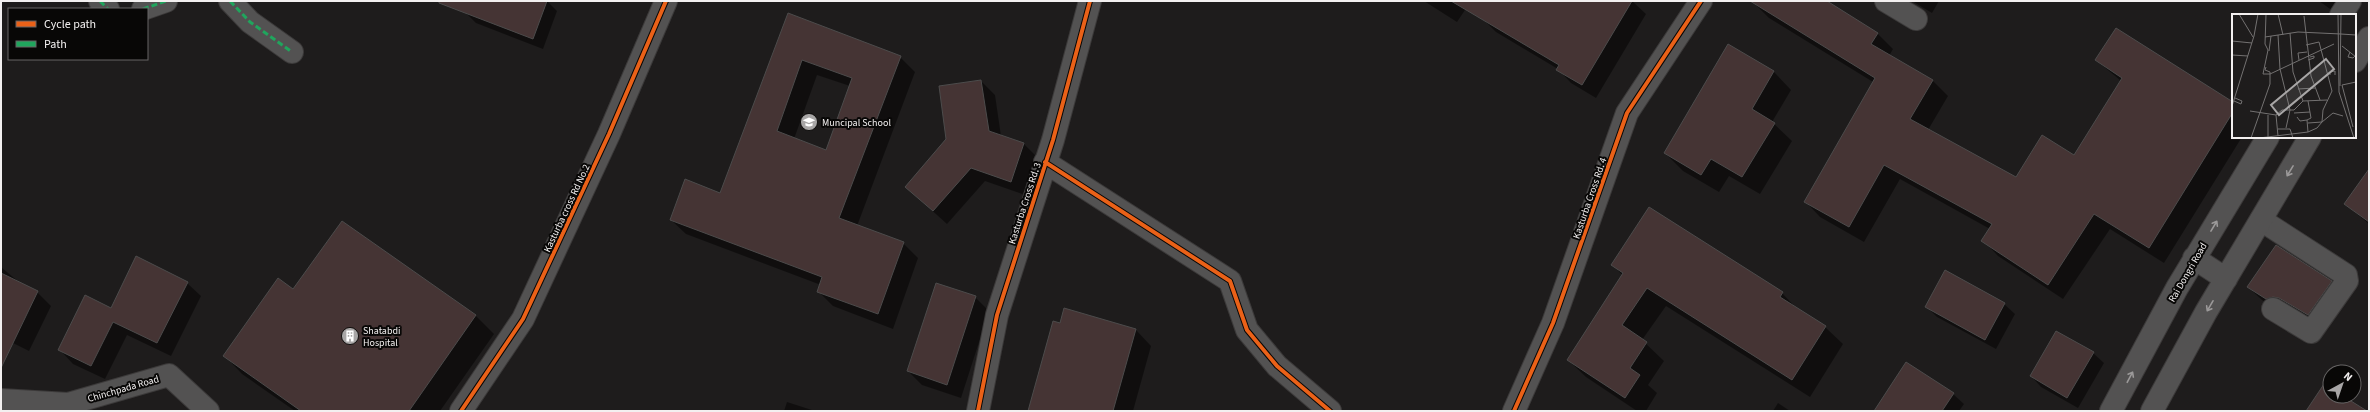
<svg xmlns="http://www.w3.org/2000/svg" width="2370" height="412" font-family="'Source Sans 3',sans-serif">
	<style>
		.shadow { fill: #0007; fill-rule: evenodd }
		.building { fill: #453434; stroke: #4c4b4b; fill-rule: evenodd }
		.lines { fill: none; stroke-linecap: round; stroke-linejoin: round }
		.pedestrian-casing { stroke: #3c3a3a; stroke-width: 24 }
		.minor-casing { stroke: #3c3a3a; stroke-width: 24 }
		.tertiary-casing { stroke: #3c3a3a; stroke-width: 24 }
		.pedestrian { stroke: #535252; stroke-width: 22 }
		.minor { stroke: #535252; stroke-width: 22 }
		.tertiary { stroke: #535252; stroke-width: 22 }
		.quiet { stroke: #20a55d; stroke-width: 3; stroke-dasharray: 6 3; stroke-linecap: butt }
		.cycleway-casing { stroke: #080706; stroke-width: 6 }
		.cycleway { stroke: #ea6118; stroke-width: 4 }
		.oneway { stroke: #9b9999 }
		.labels { text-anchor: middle; stroke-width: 4; stroke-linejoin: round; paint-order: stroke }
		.poi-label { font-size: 10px; fill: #f3f0f0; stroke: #080706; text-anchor: start }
		.street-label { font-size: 10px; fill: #f3f0f0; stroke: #080706 }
		.inset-road { fill: none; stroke: #737171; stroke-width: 1 }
		.view { fill: #a8a6a6; fill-opacity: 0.15; stroke: #a8a6a6; stroke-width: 2 }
		.inset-edge { fill: none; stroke: #f3f0f0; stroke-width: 2 }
	</style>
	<rect width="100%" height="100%" fill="#1e1c1c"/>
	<path class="shadow" d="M470 1H547L557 11 543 49 476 23 466 13Z
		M1424 1H1471L1457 22Z
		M1493 1H1632L1646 14 1596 98 1571 83 1558 69 1496 32 1483 19Z
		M1755 1H1825L1878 34 1893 49 1889 56 1932 80 1948 96 1928 130 2016 178 2074 157 2121 81 2096 60 2233 103V137H2242L2164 263 2110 229 2063 299 1998 256 1983 240 1990 229 1900 179 1864 242 1820 217 1805 201 1873 82 1769 18 1754 3Z
		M1912 1H1939L1932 13Z
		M2319 1H2340L2333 11Z
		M789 14 900 57 915 72 857 226 903 243 918 258 893 329 833 306 818 291 821 285 686 234 671 220 721 194ZM817 75 850 86 827 151 794 139Z
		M1729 46 1774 72 1791 90 1772 122 1792 141 1760 194 1729 176 1719 192 1683 171 1665 153Z
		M981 81 995 95 1001 136 1024 144 1038 158 1025 195 985 181 947 224 906 187 947 140Z
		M2369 191V224L2345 204Z
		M342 222 476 316 494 334 440 411H295L242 374 225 356 293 291Z
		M1613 265 1782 293 1798 310 1825 327 1843 344 1810 397 1666 306 1642 340 1664 361 1648 385 1657 393 1646 411H1637L1586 377 1568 360 1623 276Z
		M1 267 20 283 37 292 51 306 29 351 1 337Z
		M1945 272 2004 304 2015 314 1996 349 1937 317 1927 307Z
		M2331 282 2345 295 2322 328 2281 312 2262 300 2248 287Z
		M187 283 201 296 171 356 127 335 105 379 73 364 60 350 112 309Z
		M975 297 989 311 961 398 922 385 908 371Z
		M1060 324 1136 330 1151 346 1133 411H1029Z
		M2093 353 2104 363 2078 408 2041 387 2031 376Z
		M1953 394 1964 404 1959 411H1886Z
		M787 402 815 411H784Z
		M1778 403 1790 411H1773Z"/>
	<path class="building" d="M439 1H547L533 39 439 3Z
		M1451 1H1632L1582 85 1556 70 1559 65Z
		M1750 1H1827L1878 33 1871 44 1933 80 1910 119 2016 177 2042 135 2074 155 2122 78 2095 60 2116 28 2233 102V112L2149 248 2094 214 2048 285 1981 241 1992 224 1884 165 1849 227 1804 202 1875 78Z
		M788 13 901 56 839 218 904 242 878 314 817 292 822 277 670 220 685 179 720 193ZM802 60 852 78 826 150 777 131Z
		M1728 44 1774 71 1752 109 1775 123 1742 177 1711 159 1701 175 1664 153Z
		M981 80 989 131 1024 143 1011 182 971 168 933 211 905 187 946 139 939 86Z
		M2369 169V222L2344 204Z
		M1649 207 1783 292 1780 297 1826 326 1792 380 1647 288 1622 325 1647 342 1630 368 1640 375 1625 398 1567 360 1623 273 1611 265Z
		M342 221 476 315 409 411H301L223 356 278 278 293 289Z
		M2276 245 2332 281 2308 315 2279 298 2273 297 2266 299 2247 287Z
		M136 256 188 282 157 343 113 322 91 366 58 350 85 295 111 308Z
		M1945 270 2005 303 1985 340 1925 307Z
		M1 273 38 291 1 368Z
		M936 283 976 296 947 385 907 371Z
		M1064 308 1136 329 1113 411H1028L1053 321 1060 323Z
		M2056 331 2094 352 2067 398 2030 376Z
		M1906 362 1954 393 1942 411H1874Z
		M2324 384 2330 388V396H2343L2367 411H2306Z"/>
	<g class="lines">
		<g class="pedestrian-casing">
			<path id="pedestrian" d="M100 1 108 9
				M230 1 250 22 292 52
				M143 9 166 1"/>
		</g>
		<g class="minor-casing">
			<path id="minor" d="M1886 1 1916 19
				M1045 162 1230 281 1247 330 1277 366 1330 411
				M2261 220 2346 275 2347 281 2311 332 2273 309
				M1 400 68 404 169 375 208 411
				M461 411 523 319 609 134 666 1
				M978 411 997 315 1053 140 1090 1
				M1514 411 1553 323 1627 113 1701 1"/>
		</g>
		<g class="tertiary-casing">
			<path id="tertiary" d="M2341 15 2350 1
				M2355 61 2369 38
				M2194 258 2226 279
				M2111 411 2177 288 2268 137
				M2152 411 2206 312 2310 137"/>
		</g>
		<use href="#pedestrian" class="pedestrian"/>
		<use href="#minor" class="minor"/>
		<use href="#tertiary" class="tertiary"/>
		<path class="quiet" d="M100 1 108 9
			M230 1 250 22 292 52
			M143 9 166 1"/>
		<g class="cycleway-casing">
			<path id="cycleway" d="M1045 162 1230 281 1247 330 1277 366 1330 411
				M461 411 523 319 609 134 666 1
				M978 411 997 315 1053 140 1090 1
				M1514 411 1553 323 1627 113 1701 1"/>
		</g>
		<use href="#cycleway" class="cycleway"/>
	</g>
	<defs><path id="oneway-shaft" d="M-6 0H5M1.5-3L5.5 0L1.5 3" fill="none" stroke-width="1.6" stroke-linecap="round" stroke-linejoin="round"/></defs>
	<g class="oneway">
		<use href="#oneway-shaft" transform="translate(2290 171) rotate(121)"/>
		<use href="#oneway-shaft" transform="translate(2214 226) rotate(-59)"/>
		<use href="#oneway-shaft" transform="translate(2210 306) rotate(120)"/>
		<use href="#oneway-shaft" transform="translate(2130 377) rotate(-62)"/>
	</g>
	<defs>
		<g id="school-disc" transform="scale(0.9)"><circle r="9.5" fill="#a8a6a6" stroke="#080706"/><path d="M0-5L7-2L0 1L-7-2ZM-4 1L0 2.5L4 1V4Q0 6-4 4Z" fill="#fff"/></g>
		<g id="building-disc" transform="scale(0.9)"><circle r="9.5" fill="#a8a6a6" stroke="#080706"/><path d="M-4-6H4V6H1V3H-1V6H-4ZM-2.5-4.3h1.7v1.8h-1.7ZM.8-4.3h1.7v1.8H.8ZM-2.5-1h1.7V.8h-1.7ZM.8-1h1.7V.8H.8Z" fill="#fff"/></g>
	</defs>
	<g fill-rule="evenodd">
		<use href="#school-disc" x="809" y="122"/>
		<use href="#building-disc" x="350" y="336"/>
	</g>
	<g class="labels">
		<g class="poi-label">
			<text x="822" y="126">Muncipal School</text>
			<text x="363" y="334">Shatabdi<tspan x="363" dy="12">Hospital</tspan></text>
		</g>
		<g class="street-label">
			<text transform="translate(1589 198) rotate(-71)" y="4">Kasturba Cross Rd. 4</text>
			<text transform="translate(1024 203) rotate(-72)" y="4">Kasturba Cross Rd. 3</text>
			<text transform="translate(566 208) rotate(-65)" y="4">Kasturba cross Rd No.2</text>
			<text transform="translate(2187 272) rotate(-60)" y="4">Rai Dongri Road</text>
			<text transform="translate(123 388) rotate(-16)" y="4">Chinchpada Road</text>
		</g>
	</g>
	<g transform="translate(2232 14)">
		<rect width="124" height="124" fill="#1e1c1c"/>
		<path class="inset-road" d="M7 0 21 23M46 0 51 21M106 0 107 78 122 124M72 2 79 62 88 86M58 19 61 58 71 87M109 20 124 21M46 21 48 55 58 96 54 114M22 22 26 0M33 23 66 18 109 20M0 27 20 29M110 32 124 43M37 37 39 22M118 38 116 43 121 44 123 42M0 41 16 42M67 46 66 39 75 38M76 46 82 44V42L78 43M31 60H38L102 30M31 60 36 36 33 30 34 0M98 61V58L103 57V61M108 72 109 0M66 75 83 74M2 87 9 90 10 87 3 84M0 92 22 22M18 97 44 101 50 96H62L71 87 95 86M62 99 78 98M44 101 46 122M65 103 68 107 75 106M76 109 90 108 101 99 111 102M121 113 110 71 124 68M46 115H58L61 124M76 118 75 106 79 104 76 87M36 123V101M19 124 38 70V58L33 56 34 53M27 124 76 118 85 114 90 108 91 96 100 77 87 28 74 31"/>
		<path class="view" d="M94 45 102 55 47 101 39 91Z"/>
		<rect width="124" height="124" class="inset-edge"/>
	</g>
	<rect width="2370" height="412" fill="none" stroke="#f3f0f0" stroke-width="4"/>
	<rect x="8" y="8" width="140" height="52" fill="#080706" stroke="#666464"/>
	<rect x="16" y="21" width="20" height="6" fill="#ea6118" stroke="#666464"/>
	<text x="44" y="28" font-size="12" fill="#f3f0f0">Cycle path</text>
	<rect x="16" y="41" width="20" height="6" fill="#20a55d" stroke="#666464"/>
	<text x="44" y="48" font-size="12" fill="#f3f0f0">Path</text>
	<g transform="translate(2342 384) rotate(40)"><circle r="19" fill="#080706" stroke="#666464"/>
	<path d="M0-3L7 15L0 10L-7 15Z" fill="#a8a6a6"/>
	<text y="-6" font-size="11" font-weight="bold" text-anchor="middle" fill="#f3f0f0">N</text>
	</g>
</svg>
